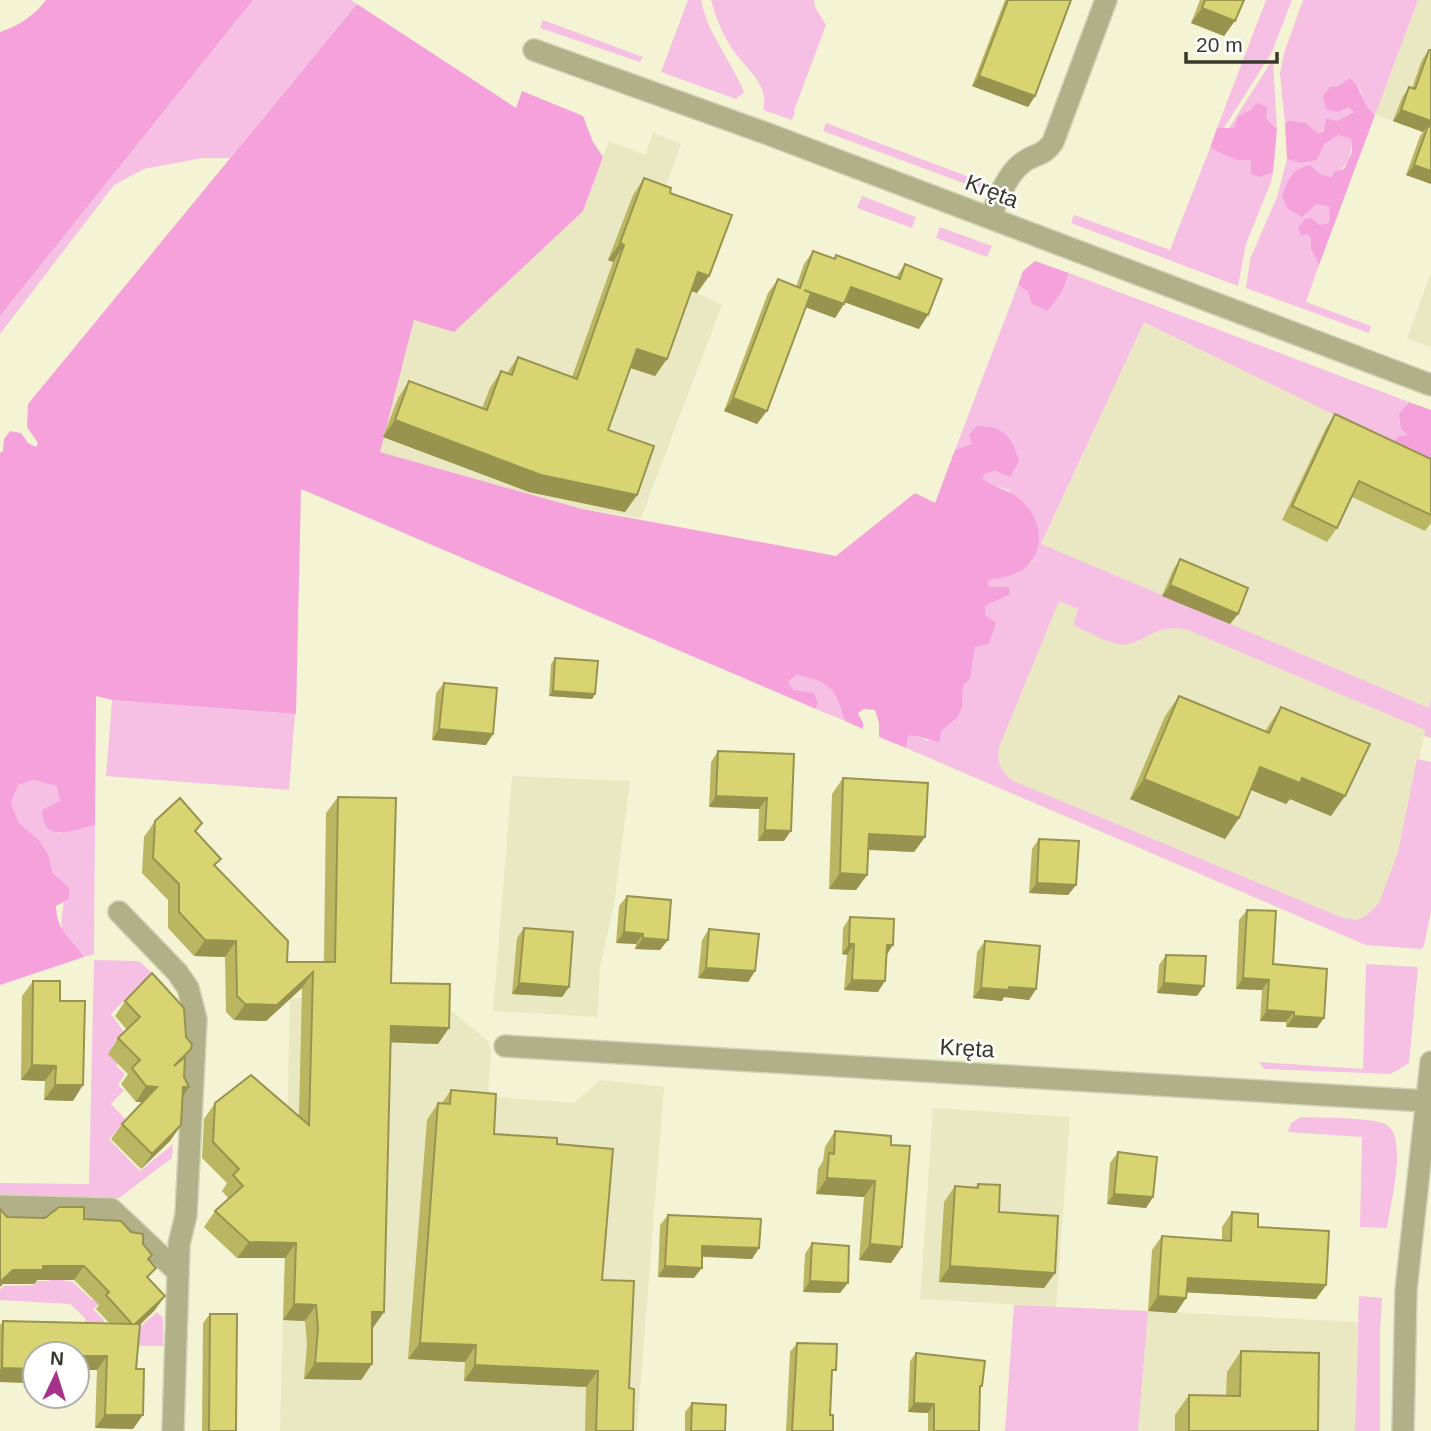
<svg xmlns="http://www.w3.org/2000/svg" width="1431" height="1431" font-family="Arial,sans-serif">
	<style>
		.built { fill: #e9e8c2 }
		.green { fill: #f6c0e4 }
		.forest { fill: #f5a2dc }
		.lines { fill: none; stroke-linecap: round; stroke-linejoin: round }
		.minor-casing { stroke: #d2d2b7; stroke-width: 24 }
		.minor { stroke: #b1b088; stroke-width: 21 }
		.wall { fill: #bbb662 }
		.shaded-wall { fill: #989450 }
		.building { fill: #d9d472; stroke: #989450; stroke-width: 2 }
		.labels { text-anchor: middle; stroke-width: 5; stroke-linejoin: round; paint-order: stroke }
		.street-label { font-size: 23px; fill: #38382c; stroke: #fff }
	</style>
	<rect width="100%" height="100%" fill="#f4f4d5"/>
	<path class="built" d="M1418 0H1431V134L1375 115Z
		M653 133 681 144 659 205 697 293 722 305 641 518 582 509 380 452 414 320 583 211 609 141 645 155Z
		M1431 272V347L1407 339Z
		M1144 321 1431 462V699L1386 934 1366 945 941 763Z
		M512 776 630 781 614 904 600 968 598 1017 493 1011Z
		M326 813 381 999 438 1000 488 1041 491 1048 488 1096 574 1103 600 1080 664 1087 637 1431H280L290 998H305L323 978Z
		M933 1108 1070 1117 1056 1307 920 1299Z
		M1148 1311 1358 1322 1355 1431H1138Z"/>
	<path class="green" d="M253 0H351L357 4 230 158H202L144 169 114 185 0 334V316Z
		M688 0H701C708 35 731 60 744 92L736 99 661 72Z
		M711 0H814L815 7 826 25 794 111 795 112 792 120 763 110C770 84 745 68 733 50 722 34 716 18 711 0Z
		M1266 0H1292L1272 52 1224 128H1217Z
		M1303 0H1418L1375 115 1364 105 1360 88 1348 107 1355 112 1318 133 1306 123 1289 120 1285 124 1280 74 1284 53Z
		M543 20 643 57 640 62 540 28Z
		M1273 59 1277 129 1266 118 1251 110 1238 116 1234 128H1229Z
		M826 123 985 183 982 190 823 131Z
		M1338 135 1351 138C1352 157 1347 167 1331 177L1320 174 1310 166 1316 204 1331 207 1329 223 1319 225 1308 234 1312 238 1311 249 1319 265 1306 302 1371 326 1369 333 1246 288 1250 259 1277 197 1287 159 1300 163Z
		M1210 148 1236 160H1251L1260 177 1273 172 1271 182 1246 244 1238 286 1071 223 1074 215 1170 250Z
		M862 196 916 217 912 228 857 208Z
		M940 227 992 246 987 257 936 238Z
		M1069 273 1409 402 1399 413 1409 435 1392 443 1144 322 1041 544 1429 708 1431 699V738L1424 736 1425 730 1188 630C1153 621 1141 648 1119 644 1104 642 1087 631 1073 625L1078 609 1059 601 999 747C996 763 1001 771 1013 781L1343 918 1356 920 1366 916 1379 903 1398 852 1417 759 1431 762V911L1424 946 1421 949 1366 945 906 748 907 736 915 735 927 741C952 723 962 718 963 686L970 679 975 646 989 644 995 624 984 615V606L1009 587H988V580L1016 574 1033 561 1009 490 988 484 981 478C990 467 999 473 1010 476L972 444 955 450 1018 285 1028 292 1067 282Z
		M796 675C831 682 835 688 845 721L816 709 818 703 794 690 788 682Z
		M112 700 295 714 289 790 106 776Z
		M34 780 58 786 60 801 57 834 95 825 94 954 84 957C79 949 64 939 62 930 60 922 63 910 64 901L69 899V888L53 873 48 854 38 839 19 823 11 803 17 785Z
		M94 960 139 961 168 988 170 1014 140 984 111 1014 124 1032 112 1046 122 1059 116 1066 125 1074 118 1085 124 1090 111 1104 126 1120 109 1139 140 1171 173 1144 172 1158 119 1198 0 1194V1183L89 1184Z
		M1366 964 1418 967 1409 1063 1391 1074 1264 1069 1259 1062 1363 1069Z
		M1301 1117C1318 1118 1376 1117 1387 1125 1408 1139 1390 1206 1387 1228L1360 1227 1362 1137 1288 1132 1291 1123Z
		M50 1278 64 1279 65 1281 73 1282 92 1300 96 1296 102 1302 93 1309 104 1320 103 1339 132 1334 157 1312 163 1318V1346H140L136 1349 85 1336V1318L70 1304 0 1300V1289L4 1286 34 1285 35 1281H50Z
		M1359 1296 1382 1298 1380 1332V1431H1355Z
		M1014 1305 1148 1311 1138 1431H1005Z"/>
	<path class="forest" d="M46 0H253L0 316V32C18 26 34 16 46 0Z
		M357 4 516 108 522 91 583 116 593 142 603 157 583 211 454 332 414 320 380 452 582 509 836 556 915 493 935 503 955 450 972 444 969 435 977 426C1005 427 1011 435 1019 461L1010 477 995 471 985 474 982 478C994 489 1011 489 1023 502 1045 524 1046 560 1015 574 1007 577 997 578 988 580L989 587H1009L1010 594 985 606V615L996 623 989 644 975 647 970 679 963 686 962 707 957 718 941 731 940 742C929 741 918 734 908 736L906 748 879 737V723L875 710 864 709 858 713 863 723V729L845 721C835 688 831 682 796 675L788 682 794 690 814 693 818 703 816 709 301 489 296 714 112 700 96 696 95 825C71 830 44 845 42 810L60 801 57 786 34 780 18 785 11 803 19 823 38 839 48 854 53 873 69 888V899L56 906C57 933 71 937 84 957L0 985V453L3 451 4 439 10 431 21 433 28 443 36 447 38 443 27 427 28 404Z
		M1350 78C1365 93 1359 101 1375 115L1319 265 1311 249V238L1308 234 1301 236 1298 228 1305 219 1312 218 1319 225 1329 223 1330 207 1316 204 1302 217 1287 208 1282 196C1289 179 1290 170 1310 165L1320 174 1331 177 1336 171 1344 169 1352 152 1351 139 1338 135 1324 145 1317 160 1300 163 1287 159 1285 124 1289 120 1306 123 1318 133 1324 131 1326 118 1337 121 1354 112 1348 107 1338 112 1326 109 1323 96 1330 87H1337Z
		M1257 103 1267 107 1266 118 1277 129 1273 172 1260 177 1251 174V160H1236L1210 148 1217 128H1234L1238 116 1251 110Z
		M1035 261 1069 273C1065 288 1057 300 1047 311L1032 304 1028 292 1018 285 1023 271Z
		M1409 402 1431 410V462L1392 443 1399 436 1408 435 1401 429 1399 413Z"/>
	<g class="lines">
		<g class="minor-casing">
			<path id="minor" d="M534 50 768 134 1431 385
				M990 218C997 201 1006 176 1021 164 1033 153 1042 158 1053 142L1106 0
				M119 912 177 972 188 988 196 1019 186 1215 179 1244 173 1431
				M505 1046 1426 1101
				M0 1206 111 1209 178 1272
				M1403 1431 1406 1290 1431 1062"/>
		</g>
		<use href="#minor" class="minor"/>
	</g>
	<path class="wall" d="M1005 0H1071L1035 96 1028 107 972 86Z
		M1200 0H1244L1224 36 1191 23Z
		M1429 50H1431V184L1406 175 1420 136 1423 132 1393 121 1402 98 1409 87 1412 88 1422 60Z
		M644 178 670 193 709 276 697 293 691 291 655 376 630 368 608 430 637 495 625 512 529 492 383 437 398 398 409 381 482 408 490 388 501 371 507 373 518 357 572 377 613 262 608 260 633 195Z
		M813 251 834 259 836 255 896 277 905 264 919 329 845 302 835 318 806 307 757 424 724 411 768 293 778 279 796 287 804 264Z
		M1335 414 1431 459V523L1425 531 1352 497 1337 528 1327 542 1282 520 1326 428Z
		M1180 559 1238 614 1230 624 1162 596 1173 570Z
		M555 658 595 694 592 699 549 696 551 664Z
		M444 683 493 734 486 745 432 740 436 693Z
		M1179 696 1265 731 1281 707 1331 816 1290 799 1286 804 1251 790 1239 818 1225 839 1130 799 1165 716Z
		M718 751 794 754 784 841H758L759 809 709 807 711 762Z
		M843 778 925 837 914 852 868 850 867 875 856 890 829 889 832 794Z
		M338 797 391 983 438 1044 390 1042 372 1328V1364L361 1380 304 1379 307 1345 305 1321 283 1320 285 1258H237L204 1227 215 1211 229 1199 222 1191 227 1183 202 1158 204 1119 215 1103 299 1116 302 988 266 1021 234 1020 226 1012 225 957 194 956 168 928V900L142 873 144 837 155 821 202 823 196 832 216 867 287 962H324L326 813Z
		M1039 839 1076 885 1068 895 1029 893 1032 849Z
		M627 896 660 950 635 949 636 944 616 943 619 906Z
		M1247 910 1273 964 1317 1028 1286 1027V1022L1260 1021 1262 990 1236 989 1239 920Z
		M850 917 886 955 878 992 844 990 847 955 842 954 843 928Z
		M524 928 569 987 562 997 512 994 517 938Z
		M709 929 755 971 748 982 698 978 702 940Z
		M985 941 1036 989 1029 1000 1004 997 1002 1001 973 998 977 952Z
		M1166 955 1197 996 1157 993 1159 965Z
		M33 981 60 1001 73 1101 44 1100 45 1081 21 1080 22 996Z
		M125 1001 185 1059 184 1077 189 1087 183 1097 181 1125 170 1141 141 1169 111 1139 122 1124 143 1102H136L121 1084 128 1074 108 1054 118 1038 127 1030 115 1016Z
		M451 1090 494 1134 557 1144 602 1280 629 1388 633 1431H585L586 1387 464 1381 465 1362 408 1359 427 1120 438 1103H442Z
		M835 1131 891 1145 902 1247 891 1263 859 1260 864 1197 816 1194 818 1169 823 1161 825 1147Z
		M1118 1152 1153 1197 1146 1208 1107 1204 1110 1163Z
		M978 1184 999 1212 1055 1273 1044 1288 939 1282 944 1202 955 1186 975 1187Z
		M1232 1212 1258 1227 1326 1285 1316 1299 1186 1292V1298L1176 1313 1148 1311 1152 1250 1162 1236 1222 1240V1227Z
		M668 1215 759 1248 752 1259 702 1257 694 1278 658 1277 660 1225Z
		M7 1217 143 1244 149 1259V1279L155 1310 140 1325 133 1429 95 1428 97 1370 35 1354 31 1383 0 1382V1325L3 1321 109 1323 96 1309 99 1305 74 1280H37L34 1284H3Z
		M812 1243 840 1293 803 1292 805 1254Z
		M210 1314 236 1431H202L203 1323Z
		M797 1343 832 1375 830 1415 833 1431H786L790 1352Z
		M1241 1351 1318 1431H1175V1415L1189 1395 1226 1396 1227 1372Z
		M916 1353 979 1431H928V1413L908 1412 910 1361Z
		M692 1403 725 1431H685V1412Z"/>
	<path class="shaded-wall" d="M1202 8 1235 21 1224 36 1191 23Z
		M979 76 1035 96 1028 107 972 86Z
		M1401 110 1431 121V134L1428 126 1423 132 1393 121Z
		M1414 165 1431 171V184L1406 175Z
		M620 243 624 245 613 262 608 260Z
		M698 272 709 276 697 293 686 289Z
		M851 287 928 315 919 329 841 301Z
		M804 290 844 304 835 318 794 303Z
		M637 349 667 359 655 376 625 366Z
		M733 398 767 411 757 424 724 411Z
		M395 420 637 495 625 512 529 492 383 437Z
		M1170 585 1238 614 1230 624 1162 596Z
		M553 691 595 694 592 699 549 696Z
		M439 729 493 734 486 745 432 740Z
		M1260 767 1302 778 1345 796 1331 816 1290 799 1286 804 1246 788Z
		M1144 779 1239 818 1225 839 1130 799Z
		M716 796 767 798 759 809 709 807Z
		M765 830 791 831 784 841H758Z
		M869 834 925 837 914 852 858 849Z
		M840 873 867 875 856 890 829 889Z
		M1037 883 1076 885 1068 895 1029 893Z
		M624 932 643 934 636 944 616 943Z
		M643 938 668 940 660 950 635 949Z
		M205 940 236 941 225 957 194 956Z
		M849 944H854L847 955 842 954Z
		M887 945H893L886 956Z
		M706 968 755 971 748 982 698 978Z
		M313 972 302 988 266 1021 234 1020 245 1004Z
		M1243 978 1269 980 1262 990 1236 989Z
		M852 980 885 981 878 992 844 990Z
		M519 983 569 987 562 997 512 994Z
		M1164 983 1204 986 1197 996 1157 993Z
		M1009 987 1036 989 1029 1000 1004 997 1002 1001 973 998 981 988Z
		M1267 1010 1294 1012 1286 1022 1260 1021Z
		M1294 1016 1324 1018 1317 1028 1286 1027Z
		M391 1026 449 1028 438 1044 380 1042Z
		M32 1065 56 1066 45 1081 21 1080Z
		M55 1085H83L73 1101 44 1100Z
		M146 1086 157 1087 146 1102H136Z
		M183 1087H189L179 1103Z
		M181 1125 170 1141 141 1169 152 1154Z
		M827 1178 875 1181 864 1197 816 1194Z
		M1114 1194 1153 1197 1146 1208 1107 1204Z
		M249 1242 296 1243 285 1258H237Z
		M870 1244 902 1247 891 1263 859 1260Z
		M702 1246 759 1248 752 1259 695 1256Z
		M43 1266H84L74 1280H37L34 1284H3L0 1287V1282L13 1270Z
		M665 1266 702 1268 694 1278 658 1277Z
		M950 1266 1055 1273 1044 1288 939 1282Z
		M1188 1278 1326 1285 1316 1299 1178 1292Z
		M810 1281 848 1283 840 1293 803 1292Z
		M165 1296 155 1310 125 1338 135 1324Z
		M1158 1296 1186 1298 1176 1313 1148 1311Z
		M294 1304 316 1305 305 1321 283 1320Z
		M372 1312H384L373 1328Z
		M420 1343 476 1345 465 1362 408 1359Z
		M77 1356H107L97 1370H77Z
		M315 1363 372 1364 361 1380 304 1379Z
		M35 1364V1377L31 1383 0 1382V1370L2 1368Z
		M475 1365 598 1371 586 1387 464 1381Z
		M914 1403 934 1404 928 1413 908 1412Z
		M105 1415H143L133 1429 95 1428Z"/>
	<path class="building" d="M1008 0H1071L1035 96 979 76Z
		M1205 0H1244L1235 21 1202 8Z
		M1429 50H1431V121L1401 110 1409 87 1415 89Z
		M1428 126 1431 127V171L1414 165Z
		M644 178 671 188 670 193 732 215 709 276 698 272 667 359 637 349 608 430 654 446 637 495 541 475 395 420 409 381 487 410 501 371 512 375 518 357 577 379 624 245 620 243Z
		M813 251 835 259 836 255 900 279 905 264 942 279 928 315 851 287 844 304 804 290 811 293 767 411 733 398 778 279 800 288Z
		M1335 414 1431 459V515L1359 481 1337 528 1292 506Z
		M1180 559 1248 588 1238 614 1170 585Z
		M555 658 598 661 595 694 553 691Z
		M444 683 497 688 493 734 439 729Z
		M1179 696 1269 733 1281 707 1370 744 1345 796 1302 778 1300 783 1260 767 1239 818 1144 779Z
		M718 751 794 754 791 831 765 830 767 798 716 796Z
		M843 778 928 783 925 837 869 834 867 875 840 873Z
		M338 797 396 798 391 983 450 984 449 1028 391 1026 384 1312H372V1364L315 1363 318 1329 316 1305 294 1304 296 1243 249 1242 215 1211 243 1186 233 1175 239 1169 213 1142 215 1103 251 1075 309 1125 313 972 277 1005 245 1004 237 996 236 941 205 940 179 912V884L153 858 155 821 180 798 202 823 195 831 221 859 214 865 288 941 287 962H335Z
		M1039 839 1079 841 1076 885 1037 883Z
		M627 896 671 900 668 940 643 938V934L624 932Z
		M1247 910 1276 911 1273 964 1327 969 1324 1018 1294 1016V1012L1267 1010 1269 980 1243 978Z
		M850 917 894 919 893 945H887L885 981 852 980 854 944H849Z
		M524 928 573 932 569 987 519 983Z
		M709 929 759 934 755 971 706 968Z
		M985 941 1040 946 1036 989 1009 987V990L981 988Z
		M1166 955 1206 956 1204 986 1164 983Z
		M152 973 184 1008 186 1037 192 1044 191 1049 174 1066 185 1057 184 1077 189 1087H183L181 1125 152 1154 122 1124 157 1087 146 1086 132 1068 140 1060 118 1038 140 1017 125 1001Z
		M33 981H60V1001H85L83 1085H55L56 1066 32 1065Z
		M451 1090 496 1094 494 1134 557 1138V1144L613 1149 602 1280 634 1281 629 1388 634 1389 633 1431H596L598 1371 475 1365 476 1345 420 1343 438 1103 450 1104Z
		M835 1131 891 1136V1145L910 1146 902 1247 870 1244 875 1181 827 1178 829 1153 834 1154Z
		M1118 1152 1157 1157 1153 1197 1114 1194Z
		M978 1184 1000 1185 999 1212 1058 1216 1055 1273 950 1266 955 1186 978 1188Z
		M59 1207H84V1219L121 1221 131 1232 143 1234V1244L152 1255 148 1259 156 1268 147 1277 165 1296 135 1324H140L136 1369H144L143 1415H105L107 1356H77V1354H35V1369L2 1368 3 1321 132 1324 106 1295 109 1292 84 1266H43V1270H13L0 1282V1209L7 1217 45 1218Z
		M1232 1212 1258 1214V1227L1329 1231 1326 1285 1188 1278 1186 1298 1158 1296 1162 1236 1231 1241Z
		M668 1215 761 1219 759 1248 702 1246V1268L665 1266Z
		M812 1243 849 1246 848 1283 810 1281Z
		M210 1314H237L236 1431H209Z
		M797 1343 837 1344 836 1370H832L830 1415H833V1431H792Z
		M1241 1351 1319 1353 1318 1431H1189V1395L1240 1396Z
		M916 1353 985 1361 982 1386H980L979 1431H934V1404L914 1403Z
		M692 1403 726 1405 725 1431H691Z"/>
	<g class="labels">
		<g class="street-label">
			<text transform="translate(992 191) rotate(21)" y="8">Kręta</text>
			<text transform="translate(967 1048) rotate(3)" y="8">Kręta</text>
		</g>
	</g>
	<g transform="translate(56 1375) rotate(4)"><circle r="33" fill="#ffffff" stroke="#afafab" stroke-width="2"/>
	<path d="M0-5L12 26L0 18L-12 26Z" fill="#a6328b"/>
	<text y="-10" font-size="19" font-weight="bold" text-anchor="middle" fill="#38382c">N</text>
	</g>
	<path d="M1186 52v10h91v-10" fill="none" stroke="#38382c" stroke-width="3.5"/>
	<text x="1196" y="52" font-size="21" fill="#38382c" stroke="#ffffff" stroke-width="5" paint-order="stroke">20 m</text>
</svg>
